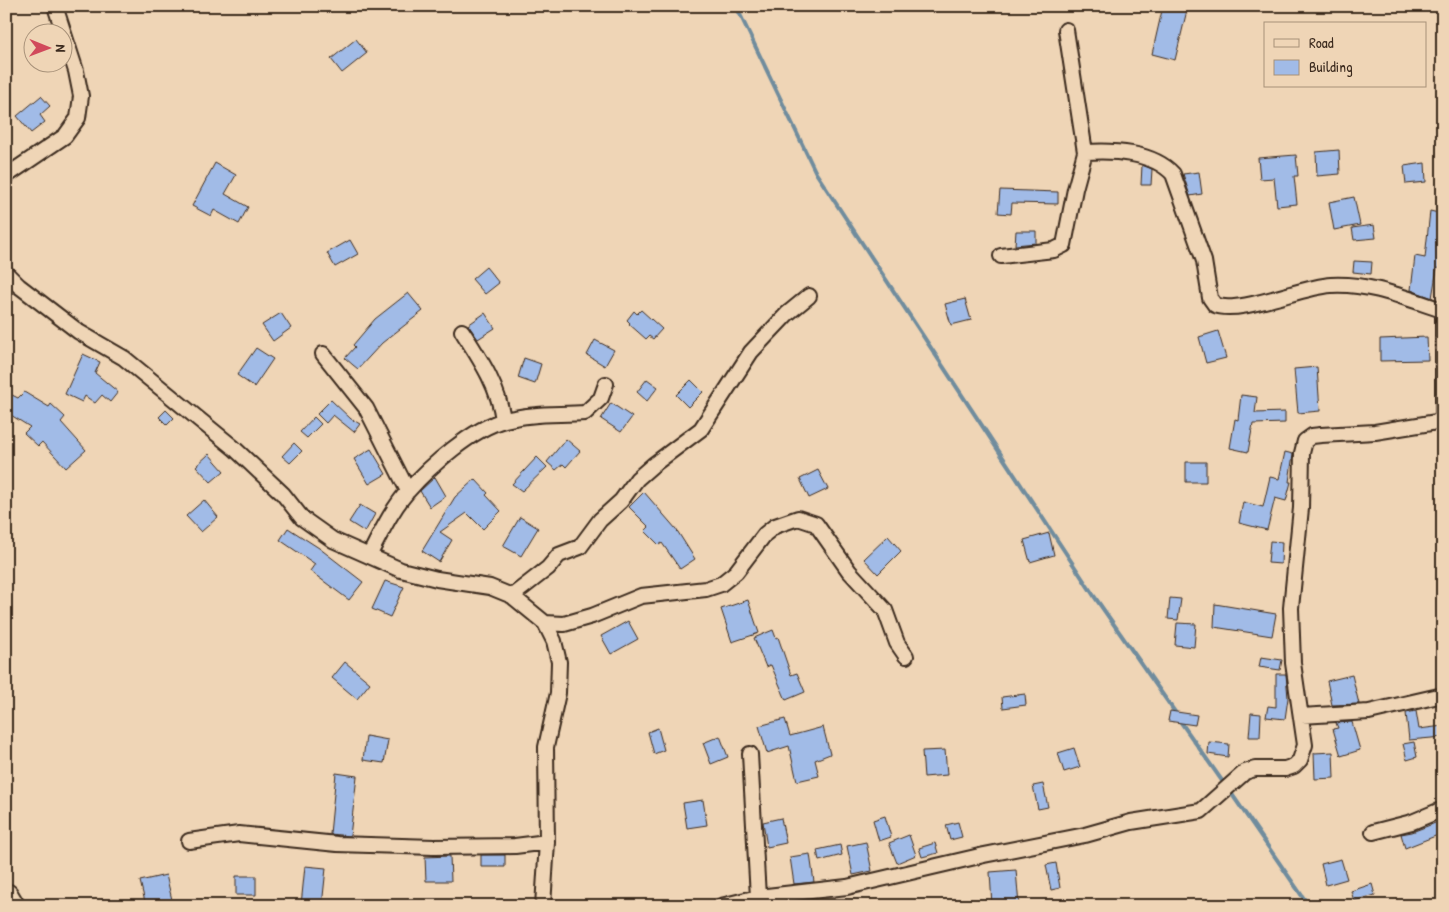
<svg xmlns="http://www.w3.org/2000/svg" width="1449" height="912" font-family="'Patrick Hand',sans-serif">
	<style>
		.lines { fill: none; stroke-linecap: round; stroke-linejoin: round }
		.stream { stroke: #6f8c9d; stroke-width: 4 }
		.building { fill: #a1bbe7; stroke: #3b2a1e }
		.street-casing { stroke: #3b2a1e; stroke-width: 18 }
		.highway-casing { stroke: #3b2a1e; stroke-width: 28 }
		.street { stroke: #efd5b6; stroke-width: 14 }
		.highway { stroke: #efd5b6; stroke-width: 24 }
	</style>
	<rect width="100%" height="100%" fill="#efd5b6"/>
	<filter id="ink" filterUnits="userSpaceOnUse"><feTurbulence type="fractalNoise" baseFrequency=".02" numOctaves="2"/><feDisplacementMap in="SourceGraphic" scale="10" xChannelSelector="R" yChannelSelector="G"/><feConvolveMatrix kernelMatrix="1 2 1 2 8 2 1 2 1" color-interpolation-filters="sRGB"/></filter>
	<g filter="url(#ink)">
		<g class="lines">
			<path class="stream" d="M736 6 816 173 1094 596 1177 715
				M1180 721 1225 785
				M1229 790 1309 906"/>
		</g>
		<path class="building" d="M1163 6H1188L1175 60 1152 54Z
			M356 39 367 53 342 73 331 59Z
			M41 96 50 106 40 115 45 122 31 133 17 116Z
			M1339 150 1340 174 1317 176 1316 152Z
			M1296 155 1298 176H1294L1297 204 1277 206 1274 178 1260 179 1258 158Z
			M215 163 236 175 225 194 248 207 239 224 214 210 211 216 192 206Z
			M1425 163 1426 182 1406 184 1404 166Z
			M1142 165 1152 169 1151 185H1141Z
			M1199 172 1202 194 1190 196 1183 174Z
			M1000 190 1058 192V204L1012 203 1011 214 998 213Z
			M1354 197 1360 225 1334 230 1329 202Z
			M1430 211 1443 214V269L1437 268 1432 298 1411 290 1415 256 1425 258Z
			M1374 225 1376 238 1354 240 1352 228Z
			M1016 231H1036V243L1015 245Z
			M350 240 358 254 335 267 327 253Z
			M1354 261 1372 262 1371 274 1353 272Z
			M486 267 499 283 485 294 472 279Z
			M408 293 423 311 382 343 358 369 353 365 345 358 355 347 353 345 375 319Z
			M965 299 971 320 951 325 945 304Z
			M641 310 662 329 653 339 649 336 646 339 629 324 630 323 627 320 634 311 637 314Z
			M281 313 291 328 273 341 262 325Z
			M485 313 495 328 478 339 468 325Z
			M1218 331 1226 358 1206 363 1199 337Z
			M1427 337 1428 360 1380 361V339Z
			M595 340 614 350 605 366 587 355Z
			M256 348 273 359 254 387 237 375Z
			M83 354 100 362 95 373 118 392 110 402 102 395 95 403 85 396 82 402 65 394Z
			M524 358 541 364 535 384 518 378Z
			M1317 367 1320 411 1298 413 1294 369Z
			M647 379 658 387 647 401 637 392Z
			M691 380 703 392 688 407 676 395Z
			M24 392 49 407 51 404 65 417 61 422 86 450 66 468 42 442 38 446 24 433 30 427 6 412V405L12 395 18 398Z
			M1241 395 1257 397 1255 413 1285 412V423L1253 424 1248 452 1230 448 1235 419 1238 420Z
			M331 400 351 419 360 424 354 432 333 415 326 423 317 414Z
			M611 403 632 417 621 432 601 419Z
			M166 410 174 418 167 425 159 417Z
			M314 417 321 424 307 438 300 432Z
			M566 439 580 451 566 467 563 464 556 470 547 462Z
			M294 443 302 451 290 463 282 456Z
			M371 449 386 474 369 484 354 459Z
			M1285 452 1293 454 1289 482H1291L1286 501 1275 498 1267 530 1239 523 1243 502 1263 507 1270 477 1279 479Z
			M209 454 224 471 211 482 196 466Z
			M537 457 547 467 522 491 512 484Z
			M1186 462H1206V482H1186Z
			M818 470 828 489 809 498 800 479Z
			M435 477 446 496 430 507 420 491Z
			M475 479 488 493 486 495 501 511 483 529 467 513 440 532 452 540 439 562 422 551 455 497Z
			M644 492 676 529 695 559 680 569 662 543 659 545 645 531 649 527 629 507Z
			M204 500 218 517 201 532 186 516Z
			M360 505 375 514 365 532 349 522Z
			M520 517 538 528 521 556 503 546Z
			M288 528 319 548 363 582 349 600 310 571 315 564 280 540Z
			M1049 533 1054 555 1030 562 1024 540Z
			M888 536 901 551 878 574 864 559Z
			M1270 541 1282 542 1281 564 1268 563Z
			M385 581 404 587 390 617 372 609Z
			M1170 598 1181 599 1178 620 1168 619Z
			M748 600 759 633 732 642 721 609Z
			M1215 604 1276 614 1272 636 1214 627Z
			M628 621 638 639 611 654 601 636Z
			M1177 623 1196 624 1194 647 1175 645Z
			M773 630 776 638 778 637 791 675 797 673 805 692 786 700 771 665 766 667 754 638Z
			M1261 657 1282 660 1280 670 1259 667Z
			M345 662 370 683 357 699 332 678Z
			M1276 674H1286L1288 698 1285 719 1266 717 1268 706 1276 707Z
			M1352 675 1359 704 1332 705 1327 681Z
			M1025 694 1026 705 1003 708 1002 697Z
			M1170 711 1197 715 1195 725 1168 721Z
			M1416 711 1419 729 1443 726V737L1409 740 1406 713Z
			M1251 713 1261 714 1260 737H1249Z
			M785 719 790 736 823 727 830 754 815 760 819 776 797 781 789 746 767 753 759 726Z
			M1352 722 1360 750 1341 756 1333 729 1338 728 1336 723Z
			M658 728 664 750 654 754 648 732Z
			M366 736 388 740 384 763 363 760Z
			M720 736 728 757 711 764 703 743Z
			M1209 742 1229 744 1228 757 1208 754Z
			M1414 742 1417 757 1407 760 1403 744Z
			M1074 748 1080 767 1064 772 1058 753Z
			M945 750 947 775 924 777 922 751Z
			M1333 752 1334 778 1315 779 1314 753Z
			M336 773 357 776 350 836 330 834Z
			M1043 784 1048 807 1038 809 1033 786Z
			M703 800 707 825 687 828 683 803Z
			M885 816 891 837 879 841 873 820Z
			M781 818 786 843 767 847 763 822Z
			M1443 820V833L1405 848 1401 834 1412 832Z
			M958 822 962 837 950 840 946 825Z
			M909 835 916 855 897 863 889 843Z
			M866 842 872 871 853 875 847 846Z
			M935 843 938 853 922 857 919 848Z
			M840 845 842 855 819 861 817 850Z
			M810 854 814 882 794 884 790 857Z
			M481 855H505V867H481Z
			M450 856 451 881H426L425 857Z
			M1341 859 1347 879 1326 885 1321 864Z
			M1056 863 1060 888 1051 890 1046 865Z
			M305 866 326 868 322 906 301 905Z
			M1016 870 1019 906H992L990 872Z
			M166 875 173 904 146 906 140 881Z
			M236 876H256V895H236Z
			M1372 884 1375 895 1354 901 1351 891Z"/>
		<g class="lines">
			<g class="street-casing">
				<path id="street" d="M1066 30 1085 152C1113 150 1153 152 1173 174L1204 261 1210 298 1215 305C1239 315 1301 287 1331 285 1371 283 1405 298 1442 310
					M6 176 65 136 78 118 81 96 76 71 55 6
					M1001 256 1054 250 1064 245 1075 189 1085 152
					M6 273 19 286 79 332 124 358 234 448 283 494 302 518 333 540 401 570 437 579 490 587 512 596 545 623 554 641 559 662 558 693 546 747 547 842 543 906
					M1443 310V416
					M462 331C480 359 499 387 503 420
					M323 354 366 408 408 491
					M369 556C380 535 391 510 408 491 430 466 473 428 505 420 531 413 558 415 585 413L601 398 606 384
					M512 596 548 568 559 555 580 547 600 520 621 501 637 479 653 465 701 429 751 352 787 314 809 296
					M545 623 564 624 592 616 641 596 706 589 721 584 736 572 765 534 775 526 798 518 816 524 849 571 885 610 897 643 906 656
					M1301 716 1369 712 1443 695
					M750 754 758 897
					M1373 832 1412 822 1443 809
					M189 841 239 834 337 844 434 847 515 846 547 842
					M721 906 758 897 847 887 984 855 1085 835 1131 822 1201 811 1245 772 1255 769H1285L1294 766 1300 760 1305 745 1293 663 1291 608 1301 508 1302 453 1305 441 1312 436 1321 435 1375 432 1443 421"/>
			</g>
			<g class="highway-casing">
				<path id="highway" d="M6 896 12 906"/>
			</g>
			<use href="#street" class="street"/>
			<use href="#highway" class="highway"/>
		</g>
	</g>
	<rect width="1449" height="912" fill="none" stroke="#efd5b6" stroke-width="25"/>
	<rect x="12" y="12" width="1424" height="887" fill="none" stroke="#3b2a1e" stroke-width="2" filter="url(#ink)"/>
	<rect x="1264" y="22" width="162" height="65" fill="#efd5b6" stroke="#a79179"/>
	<rect x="1274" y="39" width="25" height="8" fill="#efd5b6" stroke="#a79179"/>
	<text x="1309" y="48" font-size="15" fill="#3b2a1e">Road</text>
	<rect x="1274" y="60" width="25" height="15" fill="#a1bbe7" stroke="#a79179"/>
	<text x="1309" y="72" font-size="15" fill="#3b2a1e">Building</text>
	<g transform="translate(48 48) rotate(91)"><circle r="24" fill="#efd5b6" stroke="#a79179"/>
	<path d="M0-4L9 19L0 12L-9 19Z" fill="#d1495b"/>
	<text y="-8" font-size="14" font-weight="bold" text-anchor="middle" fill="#3b2a1e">N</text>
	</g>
</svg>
